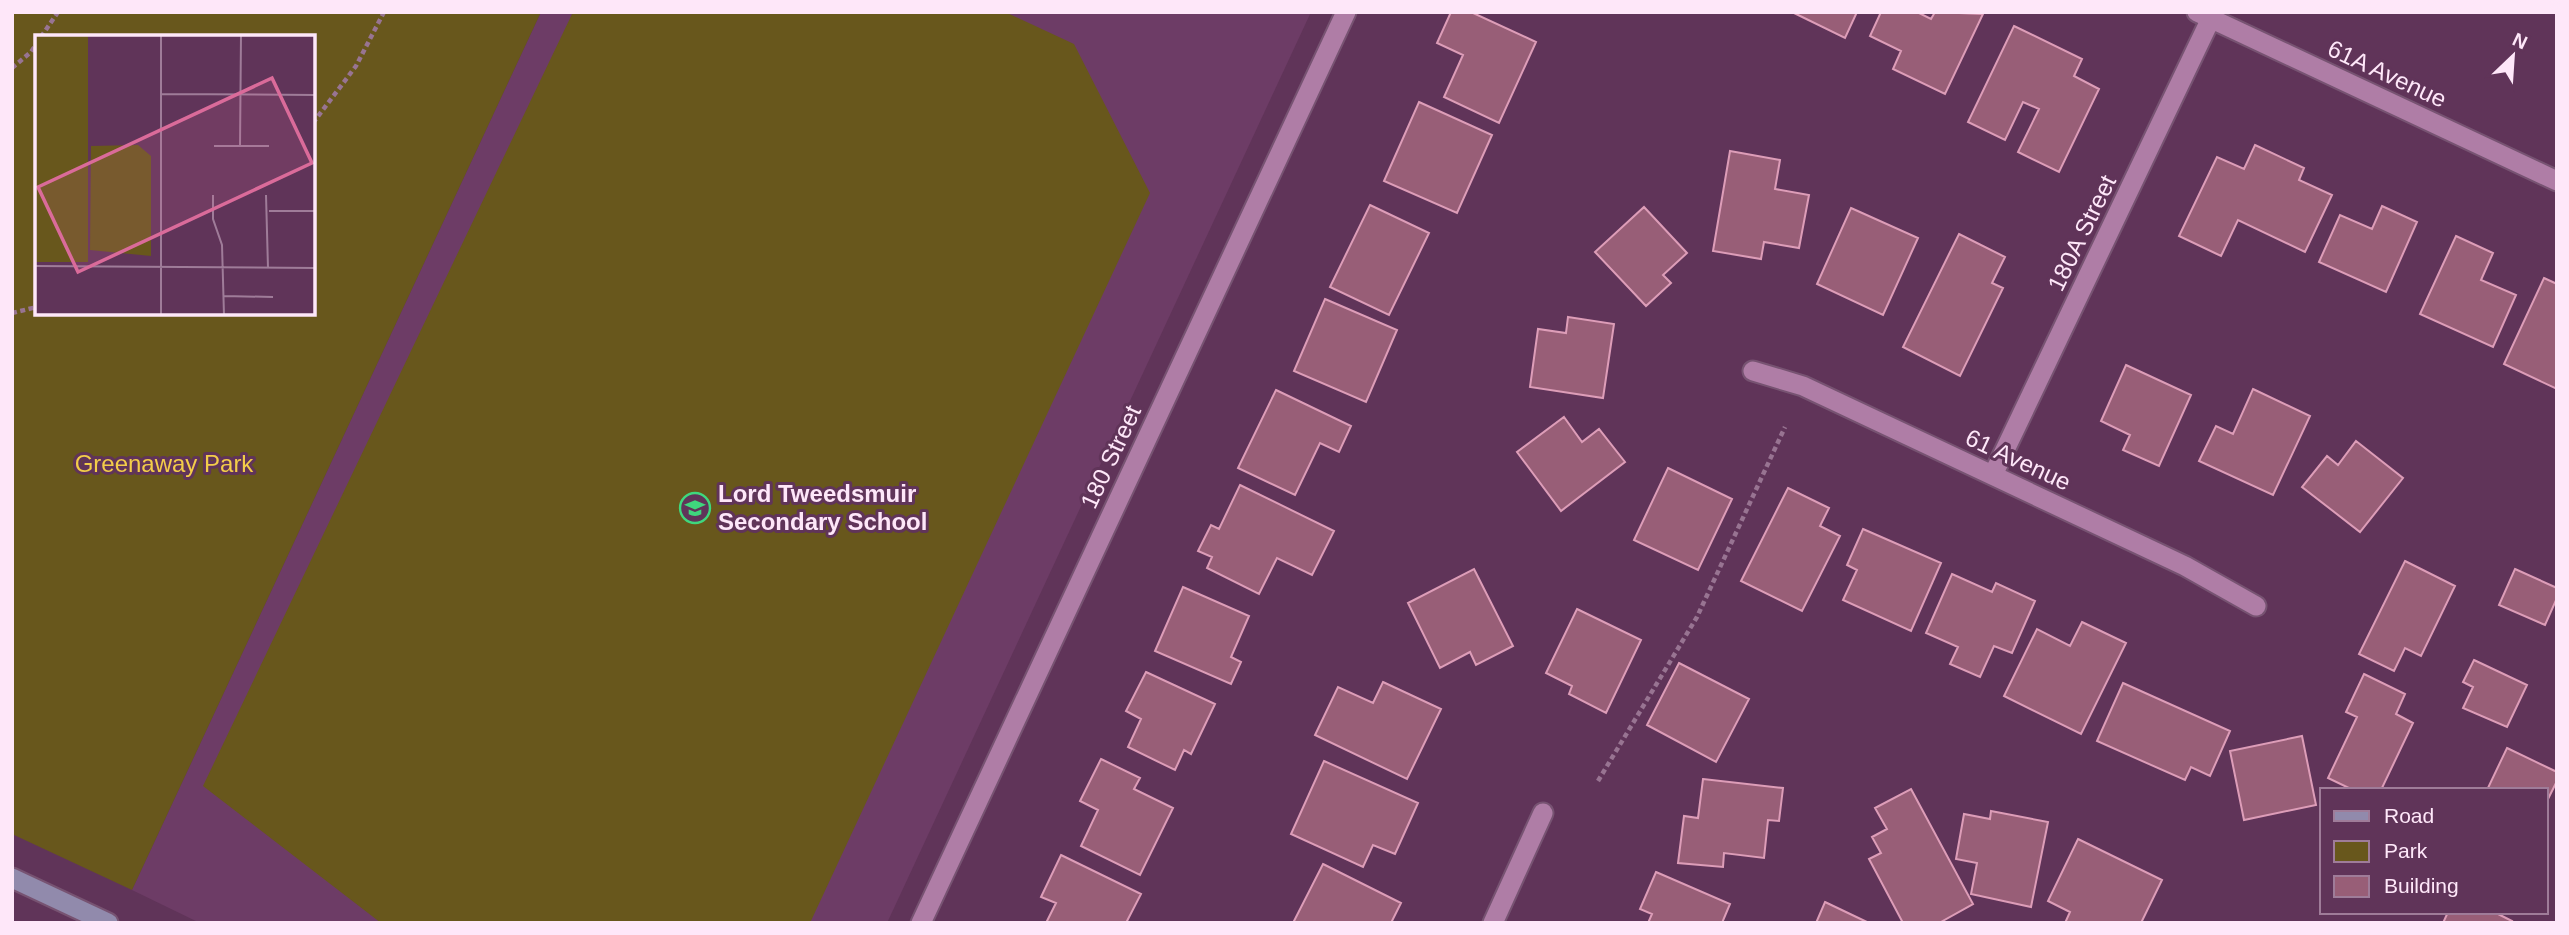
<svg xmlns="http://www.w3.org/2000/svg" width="2569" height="935" font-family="Helvetica,sans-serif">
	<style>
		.built { fill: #6d3c66 }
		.green { fill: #68571c; fill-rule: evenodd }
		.building { fill: #985e77; stroke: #dd9db8; stroke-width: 2 }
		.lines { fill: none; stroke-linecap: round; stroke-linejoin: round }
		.minor-casing { stroke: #775372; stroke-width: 23 }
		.tertiary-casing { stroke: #775372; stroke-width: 23 }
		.secondary-casing { stroke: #775372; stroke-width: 23 }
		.path { stroke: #987492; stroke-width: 4.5; stroke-dasharray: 5 3.5; stroke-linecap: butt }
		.minor { stroke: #af7da6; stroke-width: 19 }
		.tertiary { stroke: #af7da6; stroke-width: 19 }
		.secondary { stroke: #918aac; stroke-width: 19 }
		.labels { text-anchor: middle; stroke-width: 6; stroke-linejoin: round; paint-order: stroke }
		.street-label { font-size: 24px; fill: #fee7f9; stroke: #603459 }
		.park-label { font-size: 24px; fill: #f3cd49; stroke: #603459 }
		.poi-label { font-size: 24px; font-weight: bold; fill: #fee7f9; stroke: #603459; text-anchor: start }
		.inset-road { fill: none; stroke: #9f7c99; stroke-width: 2 }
		.view { fill: #da6b9a; fill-opacity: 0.15; stroke: #da6b9a; stroke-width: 3.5 }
		.inset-edge { fill: none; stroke: #fee7f9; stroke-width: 3.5 }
	</style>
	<rect width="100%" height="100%" fill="#603459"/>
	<path class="built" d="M541 12H1311L887 923H200L132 890Z"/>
	<path class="green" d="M12 12H541L132 890 12 834ZM37 37H313V313H37Z
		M573 12H1005L1074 44 1150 193 810 923H381L203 786Z"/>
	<path class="building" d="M1451 12H1471L1536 42 1499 123 1444 97 1463 55 1437 43Z
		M1792 12H1857L1845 38Z
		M1881 12H1917L1931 19 1935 12 1983 14 1945 94 1893 69 1901 51 1870 36Z
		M2014 26 2082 59 2074 76 2099 89 2059 172 2018 152 2039 109 2023 102 2005 140 1968 122Z
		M1419 102 1492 135 1457 213 1384 181Z
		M2255 145 2304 168 2299 180 2332 195 2305 252 2238 220 2221 256 2179 236 2217 157 2244 169Z
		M1730 151 1780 160 1775 189 1809 195 1799 248 1764 242 1761 259 1713 251Z
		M1370 205 1429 233 1389 315 1330 287Z
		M2382 206 2417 222 2386 292 2319 262 2340 215 2372 229Z
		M1644 207 1687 253 1663 275 1671 283 1646 306 1595 252Z
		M1851 208 1918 238 1883 315 1817 284Z
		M1959 234 2005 257 1992 283 2003 288 1960 376 1903 347Z
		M2456 236 2493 253 2481 280 2516 295 2493 347 2420 314Z
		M2544 278 2557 284V389L2504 364Z
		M1325 299 1397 330 1366 402 1294 371Z
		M1568 317 1614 324 1603 398 1530 387 1538 329 1566 333Z
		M2126 365 2191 395 2159 466 2123 450 2130 435 2101 421Z
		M2253 389 2310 416 2273 495 2199 461 2216 426 2233 434Z
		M1276 390 1351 426 1339 452 1320 443 1295 495 1238 468Z
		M1564 417 1582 442 1599 429 1625 462 1561 511 1517 452Z
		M2356 441 2403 478 2360 532 2302 487 2327 456 2338 465Z
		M1668 468 1732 499 1698 570 1634 540Z
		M1240 485 1334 531 1312 575 1277 558 1259 594 1207 568 1212 557 1198 551 1211 525 1219 529Z
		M1788 488 1829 508 1820 526 1840 536 1802 611 1741 581Z
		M1863 529 1941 563 1911 631 1843 600 1857 570 1847 565Z
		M2405 561 2455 586 2421 656 2405 648 2394 671 2359 654Z
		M1474 569 1513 646 1476 665 1470 652 1440 668 1408 603Z
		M2515 569 2557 588V598L2545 625 2499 605Z
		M1952 574 1992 592 1996 583 2035 601 2012 653 1994 646 1980 677 1950 664 1958 647 1926 633Z
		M1183 587 1249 616 1231 657 1241 662 1231 684 1155 651Z
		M1577 609 1641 640 1606 713 1569 694 1572 686 1546 673Z
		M2082 622 2126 643 2081 734 2004 696 2037 629 2070 646Z
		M2474 660 2527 685 2507 727 2463 708 2473 687 2463 682Z
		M1679 663 1749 699 1716 762 1647 725Z
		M1146 672 1215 704 1191 754 1184 750 1175 770 1128 747 1141 719 1126 711Z
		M2364 674 2405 694 2396 714 2413 723 2381 790H2353L2328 778 2357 717 2346 712Z
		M1383 682 1441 709 1407 779 1315 735 1338 687 1373 703Z
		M2123 683 2230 731 2210 776 2191 767 2185 780 2097 741Z
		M2302 736 2316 805 2244 820 2230 751Z
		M2507 748 2557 772V781L2546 803V790H2487Z
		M1101 759 1140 778 1134 789 1173 808 1140 875 1081 846 1098 810 1080 801Z
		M1324 761 1418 803 1395 854 1373 845 1363 867 1291 834Z
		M1703 779 1783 788 1779 821 1768 820 1764 858 1724 853 1723 867 1678 863 1684 816 1698 818Z
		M1911 789 1973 904 1939 923H1903L1869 859 1881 853 1872 837 1887 829 1875 808Z
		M1991 811 2048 822 2031 907 1971 894 1977 863 1956 859 1964 814 1990 819Z
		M2078 839 2162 880 2141 923H2065L2070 912 2048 901Z
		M1061 855 1141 894 1126 923H1046L1056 903 1041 897Z
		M1323 864 1401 903 1391 923H1293Z
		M1656 872 1730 904 1722 923H1648L1652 914 1640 909Z
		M1825 902 1869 923H1816Z
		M2448 912H2499L2498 914 2512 921 2511 923H2443Z"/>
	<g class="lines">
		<g class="minor-casing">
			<path id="minor" d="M2197 12 2557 181
				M1753 371 1803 386 2185 566 2256 606
				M1993 475 2214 12
				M1493 923 1543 813"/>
		</g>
		<g class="tertiary-casing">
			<path id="tertiary" d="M921 923 1346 12"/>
		</g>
		<g class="secondary-casing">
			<path id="secondary" d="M12 878 108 923"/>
		</g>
		<path class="path" d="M41 37 58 12
			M12 68 31 52 37 43
			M313 123 356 66 384 12
			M12 313 37 307
			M1598 781 1697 617 1785 427"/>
		<use href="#minor" class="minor"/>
		<use href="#tertiary" class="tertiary"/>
		<use href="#secondary" class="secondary"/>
	</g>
	<defs>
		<g id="school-ring" transform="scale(1.575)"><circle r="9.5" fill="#603459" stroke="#3fd77d" stroke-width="1.5"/><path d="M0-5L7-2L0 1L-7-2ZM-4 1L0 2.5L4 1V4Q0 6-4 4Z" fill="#3fd77d"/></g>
	</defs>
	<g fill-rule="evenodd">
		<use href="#school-ring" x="695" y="508"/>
	</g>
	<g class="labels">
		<g class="street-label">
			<text transform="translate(2387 74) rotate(25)" y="8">61A Avenue</text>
			<text transform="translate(2082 233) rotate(-64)" y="8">180A Street</text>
			<text transform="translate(1111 457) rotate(-65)" y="8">180 Street</text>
			<text transform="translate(2018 460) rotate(25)" y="8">61 Avenue</text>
		</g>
		<g class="park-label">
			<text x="164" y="472">Greenaway Park</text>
		</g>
		<g class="poi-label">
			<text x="718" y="502">Lord Tweedsmuir<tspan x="718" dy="28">Secondary School</tspan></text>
		</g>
	</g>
	<g transform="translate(35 35)">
		<rect width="280" height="280" fill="#603459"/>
		<path d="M0 0H53V227H0ZM103 110 116 121V221L55 215 56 111Z" fill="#68571c"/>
		<path class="inset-road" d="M126 59 280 60M179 111H234M205 111 206 0M178 160V184L187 210 189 280M231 160 233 233M234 176H280M0 231 280 233M189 261 238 262M126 280V0"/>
		<path class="view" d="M237 43 277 128 43 237 3 152Z"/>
		<rect width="280" height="280" class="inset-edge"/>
	</g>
	<rect width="2569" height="935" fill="none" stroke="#fee7f9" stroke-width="28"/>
	<rect x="2320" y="788" width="228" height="126" fill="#603459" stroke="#9f7c99" stroke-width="2"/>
	<rect x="2334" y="811" width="35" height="10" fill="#918aac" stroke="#9f7c99" stroke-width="2"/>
	<text x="2384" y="823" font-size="21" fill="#fee7f9">Road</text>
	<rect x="2334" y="841" width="35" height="21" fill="#68571c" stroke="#9f7c99" stroke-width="2"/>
	<text x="2384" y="858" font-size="21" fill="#fee7f9">Park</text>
	<rect x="2334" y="876" width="35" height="21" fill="#985e77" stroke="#9f7c99" stroke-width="2"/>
	<text x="2384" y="893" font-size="21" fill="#fee7f9">Building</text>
	<g transform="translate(2513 56) rotate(25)" stroke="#603459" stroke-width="5" paint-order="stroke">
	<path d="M0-5L12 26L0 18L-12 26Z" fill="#fee7f9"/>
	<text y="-10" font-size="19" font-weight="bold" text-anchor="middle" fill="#fee7f9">N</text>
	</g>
</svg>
